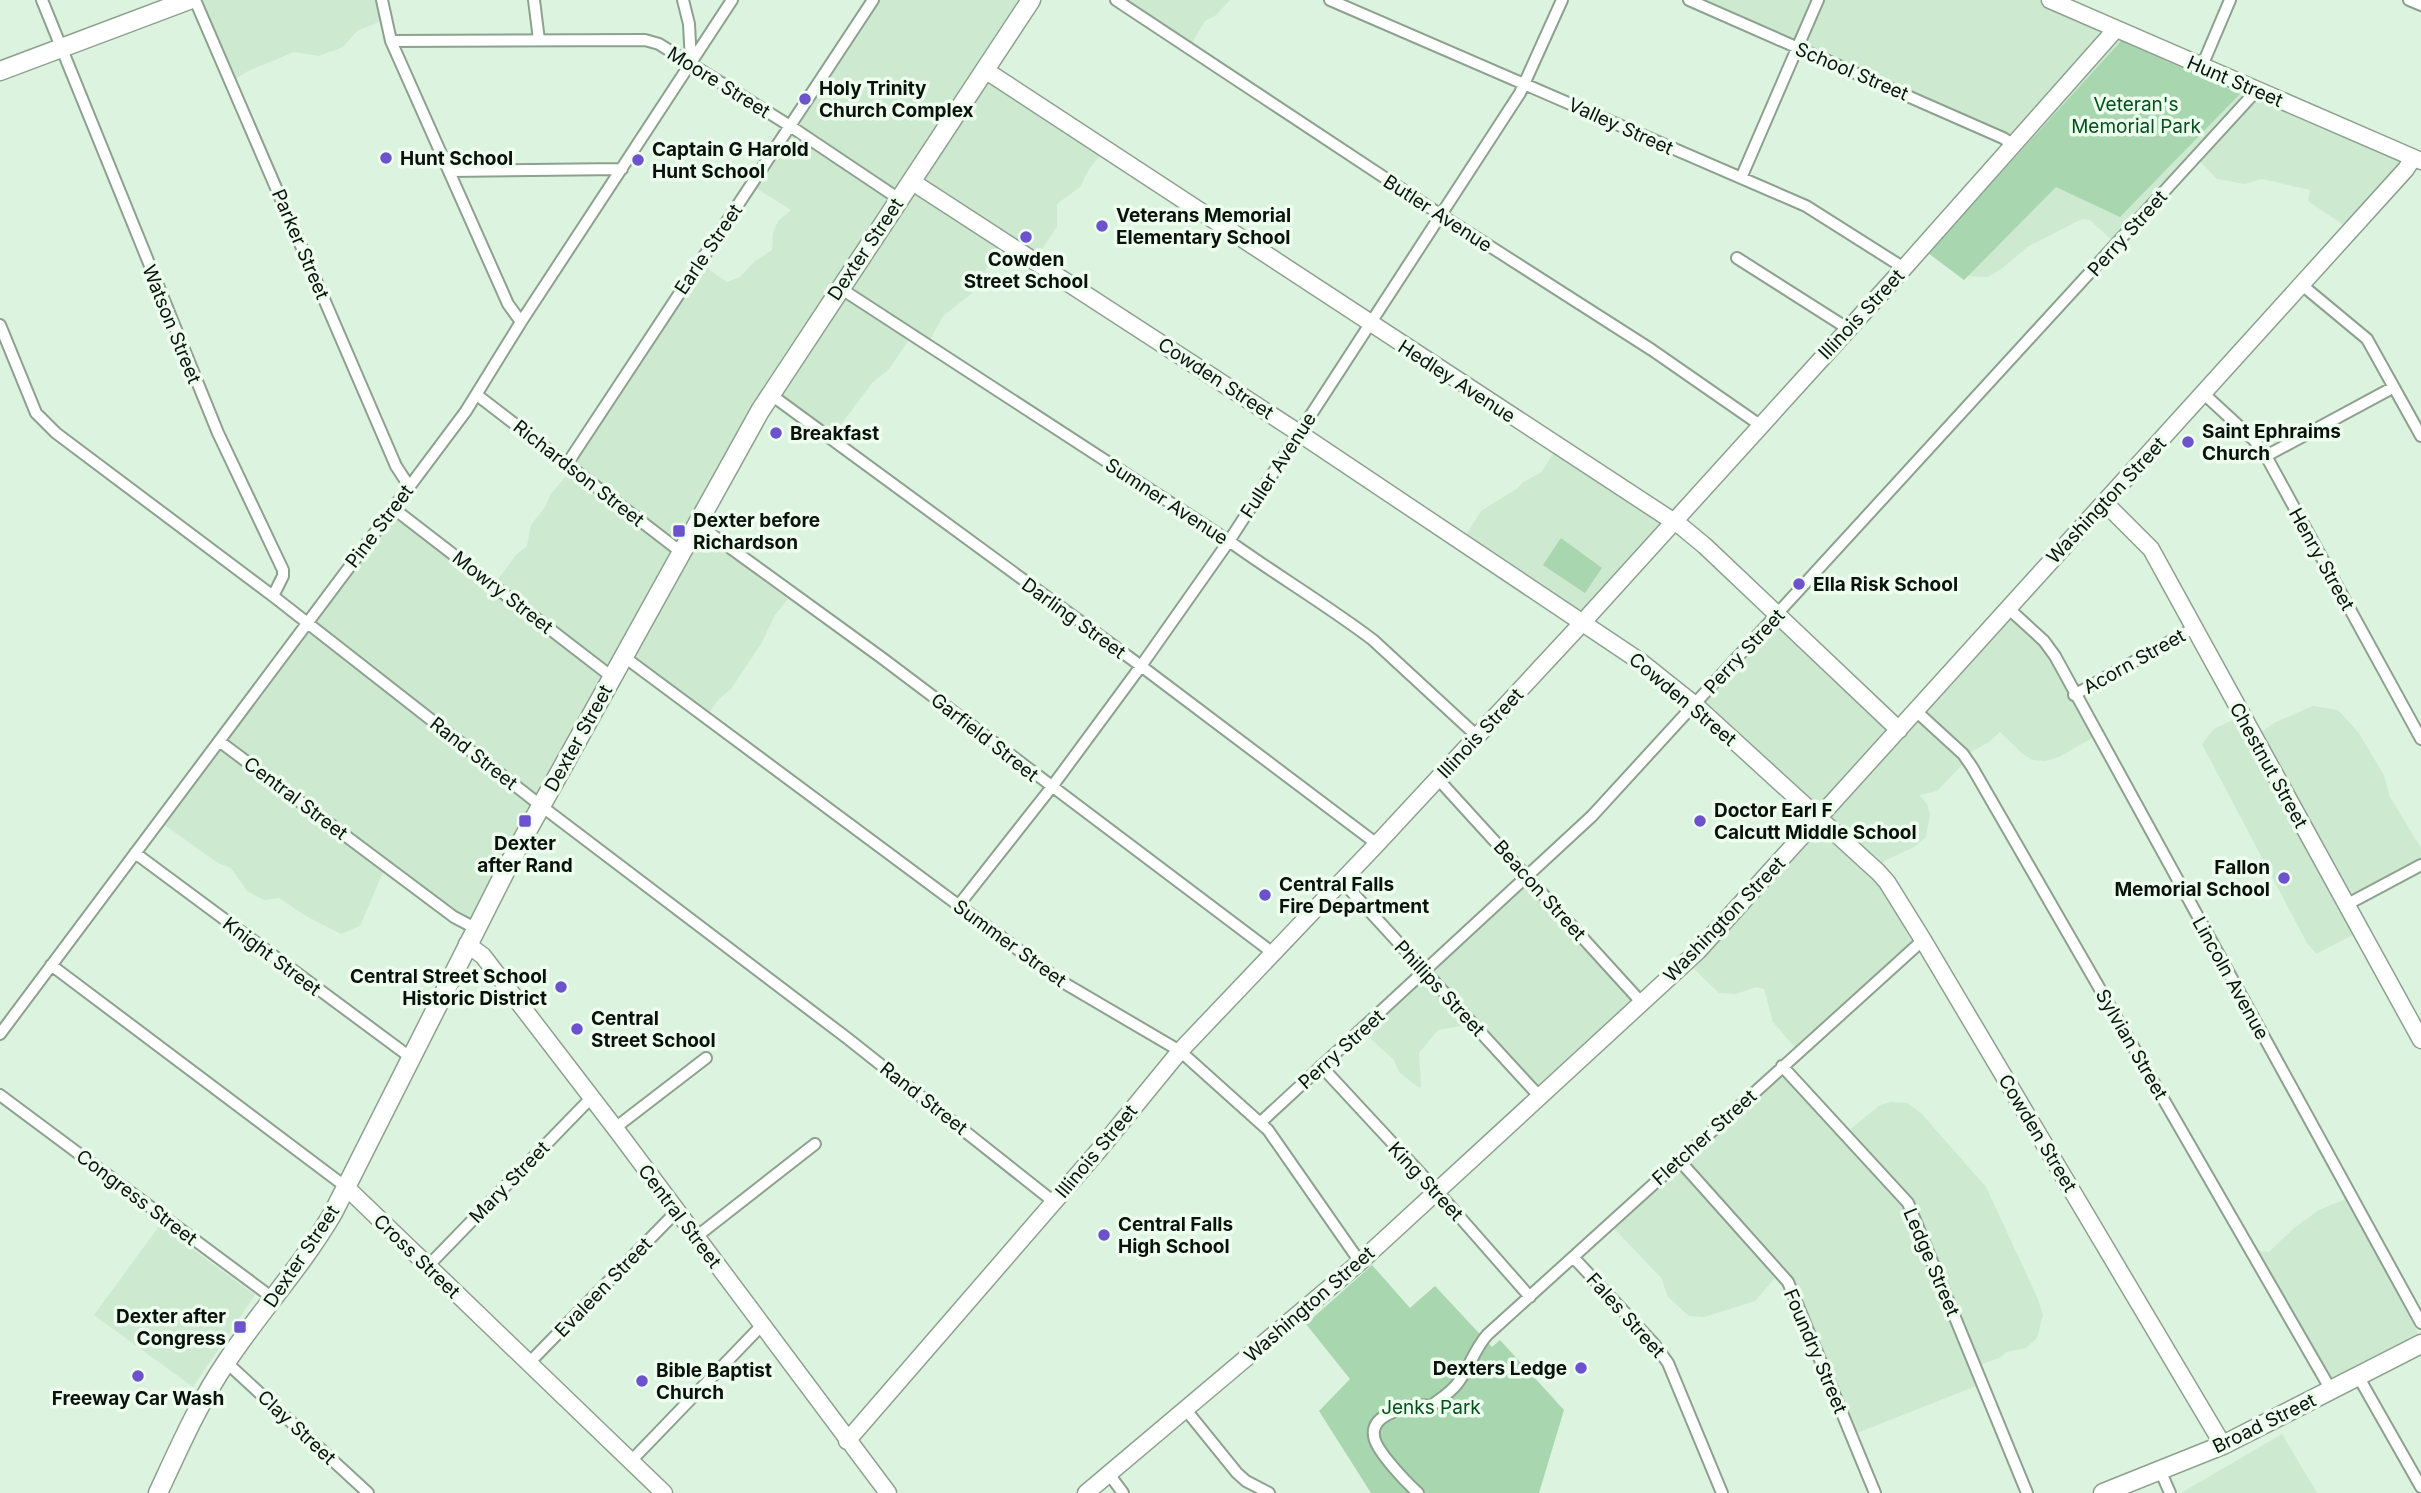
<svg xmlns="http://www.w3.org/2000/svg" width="2421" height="1493" font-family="Inter,sans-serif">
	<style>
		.built { fill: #cde9d0 }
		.green { fill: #a8d7af }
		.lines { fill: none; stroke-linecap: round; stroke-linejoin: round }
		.street-casing { stroke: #8da18f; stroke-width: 14 }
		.secondary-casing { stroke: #8da18f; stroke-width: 19 }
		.primary-casing { stroke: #8da18f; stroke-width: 21 }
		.street { stroke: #fff; stroke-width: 10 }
		.secondary { stroke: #fff; stroke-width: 16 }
		.primary { stroke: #fff; stroke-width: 18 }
		.poi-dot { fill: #6c52cc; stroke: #edfeee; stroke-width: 2.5 }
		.labels { text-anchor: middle; stroke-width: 7; stroke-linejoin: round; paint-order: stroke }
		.street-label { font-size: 19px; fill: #0b120c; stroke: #edfeee }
		.poi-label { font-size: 19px; font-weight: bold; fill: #0b120c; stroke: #edfeee; text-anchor: start }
		.park-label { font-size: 19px; fill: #034f1e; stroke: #edfeee }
	</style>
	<rect width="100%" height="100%" fill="#dcf3df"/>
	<path class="built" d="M192 0H378L382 18 381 21 357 31 343 47 319 56 294 52 248 71 229 83Z
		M867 0H1024L980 66 1102 153 1089 169 1080 187 1057 204V227L1033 263 1001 245 971 294 943 316 926 347 910 338 889 369 872 383 830 439 771 398 695 530 788 599 775 615 761 644 731 689 719 699 704 719 621 659 469 929 384 870 360 926 341 934 306 916 279 898 264 900 247 891 231 868 218 863 156 819 385 512 388 511 493 586 516 555 527 546 531 525 545 507 551 494 570 471 567 463 698 262 727 282 740 277 755 261 772 250 773 233 778 221 791 210 751 185Z
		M1113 0H1230L1216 15 1205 21 1189 48Z
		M1687 0H2044L2403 158 2404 163 2348 228 2308 201 2310 190 2262 179 2245 184 2217 179 2196 157 2114 242 2090 220 2082 219 2029 246 2000 270 1987 277 1968 276 1930 238 2008 144Z
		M1555 450 1666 520 1576 622 1463 540 1481 511 1518 488 1523 482 1542 472Z
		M2006 612 2035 636 2072 694 2094 737 2059 757 2045 761 2033 760 2024 755 2000 732 1989 742 1964 756 1963 764 1937 791 1919 795 1927 804 1930 814 1926 837 1914 847 1886 860 1874 872 1915 940 1801 1049 1797 1050 1773 1022 1764 989 1756 987 1736 994 1719 993 1687 962 1817 822 1693 704 1771 617 1895 732Z
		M2313 706 2338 710 2358 732 2384 775 2390 797 2421 848V863L2345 905 2355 934 2316 954 2307 943 2202 744 2214 729 2239 717 2254 737 2276 722Z
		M1523 880 1637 1005 1536 1099 1490 1053 1467 1025 1438 1030 1419 1053 1421 1087H1418L1399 1072 1394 1060 1362 1031Z
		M1782 1069 1846 1133 1880 1105 1891 1102 1907 1103 1921 1113 1986 1187 2038 1299 2043 1315 2037 1338 2026 1348 2006 1352 2001 1357 1972 1368 1976 1386 1847 1437 1781 1279 1776 1277 1755 1301 1704 1317 1689 1316 1667 1296 1662 1279 1611 1225Z
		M2346 1199 2351 1204 2421 1339 2329 1390 2245 1249 2269 1252 2294 1228 2319 1210Z
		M160 1225 255 1295 193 1387 94 1315Z
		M2282 1434 2317 1493H2181Z"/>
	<path class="green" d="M2121 41 2240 94 2120 217 2056 187 1964 280 1928 253Z
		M1561 538 1602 568 1585 593 1543 565Z
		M1372 1265 1410 1308 1435 1286 1492 1347 1500 1340 1564 1410 1539 1493H1371L1319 1411 1350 1379 1306 1324Z"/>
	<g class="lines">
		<g class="street-casing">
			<path id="street" d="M42 0 218 433 283 570V576L273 596
				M195 0 396 466 409 486
				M382 0 391 41 508 304 521 322
				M534 0 539 40
				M683 0 689 24 691 62
				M1116 0 1441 215 1652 350 1760 425
				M1330 0 1806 206 1904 268
				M1689 0 2003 138 2014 145
				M2409 0 2421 5
				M391 41 645 40 659 44 790 126 899 199
				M2202 66 2230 0
				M449 171 622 169
				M1741 178 1818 0
				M1737 258 1847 328
				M2302 285 2367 339 2421 436
				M840 288 1229 541C1276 575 1327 605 1373 640L1477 736
				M0 325 36 413 56 433 273 596 540 805 847 1038 1054 1202
				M770 394 1141 666 1377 844
				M2204 394 2254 440 2266 456 2421 739
				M477 395 681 552
				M2266 456 2394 387
				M567 464 873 0
				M393 508 612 677
				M696 523 882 658 1273 953
				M2008 608 2044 641 2055 656 2421 1323
				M623 656 1059 980 1180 1051 1268 1130 1360 1262
				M2074 695 2194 628
				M1916 711 1963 754 1972 767 2331 1390
				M219 741 454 917 475 928
				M1438 779 1642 1003
				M135 853 410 1057
				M1341 880 1539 1096
				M2346 905 2421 865
				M958 906 1051 788 1141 666 1229 541 1520 93 1562 0
				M51 965 346 1187
				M0 1034 466 411 521 322 732 0
				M1321 1066 1436 1190 1530 1297
				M1782 1066 1908 1203 2027 1493
				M0 1095 274 1299
				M1261 1122 1592 816 2257 90
				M615 1128 706 1058
				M1679 1160 1788 1282 1875 1493
				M696 1237 815 1144
				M1573 1257 1655 1345 1668 1363 1722 1493
				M428 1266 591 1098
				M226 1362 368 1493
				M529 1363 677 1211
				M2358 1376 2421 1487
				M1186 1410 1237 1473 1246 1481 1269 1493
				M631 1461 762 1325
				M2160 1470 2170 1493
				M1109 1474 1123 1493
				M1418 1493C1407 1483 1375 1450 1374 1436 1372 1423 1383 1416 1393 1412 1406 1406 1418 1404 1431 1406 1440 1399 1450 1393 1457 1384 1469 1369 1474 1350 1487 1335L1923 940"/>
		</g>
		<g class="secondary-casing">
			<path id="secondary" d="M2050 0 2421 161
				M985 70 1682 527 1705 546 1899 730
				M911 181 1299 433 1641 662 1695 705 1878 872 1887 882 1923 940 2223 1445
				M2104 502 2151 549 2421 1040
				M467 944 483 956 615 1128 888 1493
				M346 1187 664 1493
				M847 1441 1099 1150 1180 1051 1377 844 1583 622 1904 268 2116 29
				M1086 1493 1360 1262 1698 951 2406 169 2413 158"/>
		</g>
		<g class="primary-casing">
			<path id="primary" d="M0 71 189 0
				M158 1493C179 1448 199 1402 227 1361 261 1310 302 1266 333 1213L510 862 760 411 1031 0
				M2103 1493 2223 1445 2421 1344"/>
		</g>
		<use href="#street" class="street"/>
		<use href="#secondary" class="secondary"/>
		<use href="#primary" class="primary"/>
	</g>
	<g class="poi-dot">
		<circle cx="805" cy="99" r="7"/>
		<circle cx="386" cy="158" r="7"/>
		<circle cx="638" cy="160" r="7"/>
		<circle cx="1102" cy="226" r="7"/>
		<circle cx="1026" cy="237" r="7"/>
		<circle cx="776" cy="433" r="7"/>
		<circle cx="2188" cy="442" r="7"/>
		<rect x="672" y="524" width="14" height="14" rx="3.5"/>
		<circle cx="1799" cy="584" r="7"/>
		<rect x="518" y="814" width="14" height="14" rx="3.5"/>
		<circle cx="1700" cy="821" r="7"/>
		<circle cx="2284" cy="878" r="7"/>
		<circle cx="1265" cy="895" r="7"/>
		<circle cx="561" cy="987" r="7"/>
		<circle cx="577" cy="1029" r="7"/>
		<circle cx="1104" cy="1235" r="7"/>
		<rect x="233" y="1320" width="14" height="14" rx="3.5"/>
		<circle cx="1581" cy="1368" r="7"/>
		<circle cx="138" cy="1376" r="7"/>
		<circle cx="642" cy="1381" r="7"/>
	</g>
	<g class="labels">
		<g class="street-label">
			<text transform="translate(1852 71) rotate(23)" y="7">School Street</text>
			<text transform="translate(2235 81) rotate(23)" y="7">Hunt Street</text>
			<text transform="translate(719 82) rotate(32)" y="7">Moore Street</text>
			<text transform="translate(1621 126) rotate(24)" y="7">Valley Street</text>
			<text transform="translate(1438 213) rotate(33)" y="7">Butler Avenue</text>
			<text transform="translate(2127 233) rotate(-48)" y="7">Perry Street</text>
			<text transform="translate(301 244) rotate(67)" y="7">Parker Street</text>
			<text transform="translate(708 249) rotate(-56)" y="7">Earle Street</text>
			<text transform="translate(865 249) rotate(-56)" y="7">Dexter Street</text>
			<text transform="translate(1861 314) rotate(-47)" y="7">Illinois Street</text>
			<text transform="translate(172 324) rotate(68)" y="7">Watson Street</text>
			<text transform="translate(1216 378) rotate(33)" y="7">Cowden Street</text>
			<text transform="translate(1457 381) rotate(33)" y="7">Hedley Avenue</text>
			<text transform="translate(1278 465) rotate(-57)" y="7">Fuller Avenue</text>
			<text transform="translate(579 473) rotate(38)" y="7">Richardson Street</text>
			<text transform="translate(2106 500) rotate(-47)" y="7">Washington Street</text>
			<text transform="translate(1167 501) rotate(33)" y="7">Sumner Avenue</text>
			<text transform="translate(379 526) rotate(-53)" y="7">Pine Street</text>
			<text transform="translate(2322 559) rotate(61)" y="7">Henry Street</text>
			<text transform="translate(503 592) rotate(38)" y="7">Mowry Street</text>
			<text transform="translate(1074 618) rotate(36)" y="7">Darling Street</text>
			<text transform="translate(1744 651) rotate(-47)" y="7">Perry Street</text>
			<text transform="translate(2134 661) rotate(-29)" y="7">Acorn Street</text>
			<text transform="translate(1683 699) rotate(40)" y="7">Cowden Street</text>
			<text transform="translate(1480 733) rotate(-47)" y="7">Illinois Street</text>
			<text transform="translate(985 737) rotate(38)" y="7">Garfield Street</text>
			<text transform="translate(578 738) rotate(-61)" y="7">Dexter Street</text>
			<text transform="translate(474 753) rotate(38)" y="7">Rand Street</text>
			<text transform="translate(2269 765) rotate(61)" y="7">Chestnut Street</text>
			<text transform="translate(296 798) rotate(37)" y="7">Central Street</text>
			<text transform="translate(1540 890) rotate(48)" y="7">Beacon Street</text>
			<text transform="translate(1724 919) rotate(-46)" y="7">Washington Street</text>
			<text transform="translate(1010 943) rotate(36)" y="7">Summer Street</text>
			<text transform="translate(272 956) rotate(37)" y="7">Knight Street</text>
			<text transform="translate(2231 978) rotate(61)" y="7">Lincoln Avenue</text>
			<text transform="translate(1440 988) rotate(47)" y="7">Phillips Street</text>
			<text transform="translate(2132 1044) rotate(60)" y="7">Sylvian Street</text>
			<text transform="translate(1341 1049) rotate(-42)" y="7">Perry Street</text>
			<text transform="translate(924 1098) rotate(38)" y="7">Rand Street</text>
			<text transform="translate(2038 1133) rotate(59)" y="7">Cowden Street</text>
			<text transform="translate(1704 1137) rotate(-42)" y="7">Fletcher Street</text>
			<text transform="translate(1096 1151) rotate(-50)" y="7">Illinois Street</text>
			<text transform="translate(1426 1181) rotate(47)" y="7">King Street</text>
			<text transform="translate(509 1182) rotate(-46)" y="7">Mary Street</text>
			<text transform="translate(137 1197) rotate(37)" y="7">Congress Street</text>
			<text transform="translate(680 1216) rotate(53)" y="7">Central Street</text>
			<text transform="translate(301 1256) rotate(-56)" y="7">Dexter Street</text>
			<text transform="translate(417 1256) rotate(44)" y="7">Cross Street</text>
			<text transform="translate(1932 1262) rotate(67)" y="7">Ledge Street</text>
			<text transform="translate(603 1287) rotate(-46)" y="7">Evaleen Street</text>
			<text transform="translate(1309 1304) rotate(-41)" y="7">Washington Street</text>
			<text transform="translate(1626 1315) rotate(48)" y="7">Fales Street</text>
			<text transform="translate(1816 1351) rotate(67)" y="7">Foundry Street</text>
			<text transform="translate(2264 1423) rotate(-26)" y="7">Broad Street</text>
			<text transform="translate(297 1427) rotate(43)" y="7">Clay Street</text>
		</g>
		<g class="poi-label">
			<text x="819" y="95">Holy Trinity<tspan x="819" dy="22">Church Complex</tspan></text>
			<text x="652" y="156">Captain G Harold<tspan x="652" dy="22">Hunt School</tspan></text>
			<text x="400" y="165">Hunt School</text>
			<text x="1116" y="222">Veterans Memorial<tspan x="1116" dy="22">Elementary School</tspan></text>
			<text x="1026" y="266" text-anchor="middle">Cowden<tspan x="1026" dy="22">Street School</tspan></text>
			<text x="2202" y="438">Saint Ephraims<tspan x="2202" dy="22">Church</tspan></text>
			<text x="790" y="440">Breakfast</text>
			<text x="693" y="527">Dexter before<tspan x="693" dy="22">Richardson</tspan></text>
			<text x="1813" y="591">Ella Risk School</text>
			<text x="1714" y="817">Doctor Earl F<tspan x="1714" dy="22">Calcutt Middle School</tspan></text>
			<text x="525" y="850" text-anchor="middle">Dexter<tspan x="525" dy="22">after Rand</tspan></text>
			<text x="2270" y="874" text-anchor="end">Fallon<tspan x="2270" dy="22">Memorial School</tspan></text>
			<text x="1279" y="891">Central Falls<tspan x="1279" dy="22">Fire Department</tspan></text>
			<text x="547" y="983" text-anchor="end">Central Street School<tspan x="547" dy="22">Historic District</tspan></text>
			<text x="591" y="1025">Central<tspan x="591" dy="22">Street School</tspan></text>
			<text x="1118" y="1231">Central Falls<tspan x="1118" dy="22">High School</tspan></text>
			<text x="226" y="1323" text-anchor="end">Dexter after<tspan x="226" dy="22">Congress</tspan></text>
			<text x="1567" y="1375" text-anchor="end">Dexters Ledge</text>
			<text x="656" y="1377">Bible Baptist<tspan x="656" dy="22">Church</tspan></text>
			<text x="138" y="1405" text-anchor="middle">Freeway Car Wash</text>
		</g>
		<g class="park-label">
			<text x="2136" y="111">Veteran's<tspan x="2136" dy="22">Memorial Park</tspan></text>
			<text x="1431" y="1414">Jenks Park</text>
		</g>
	</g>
</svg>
